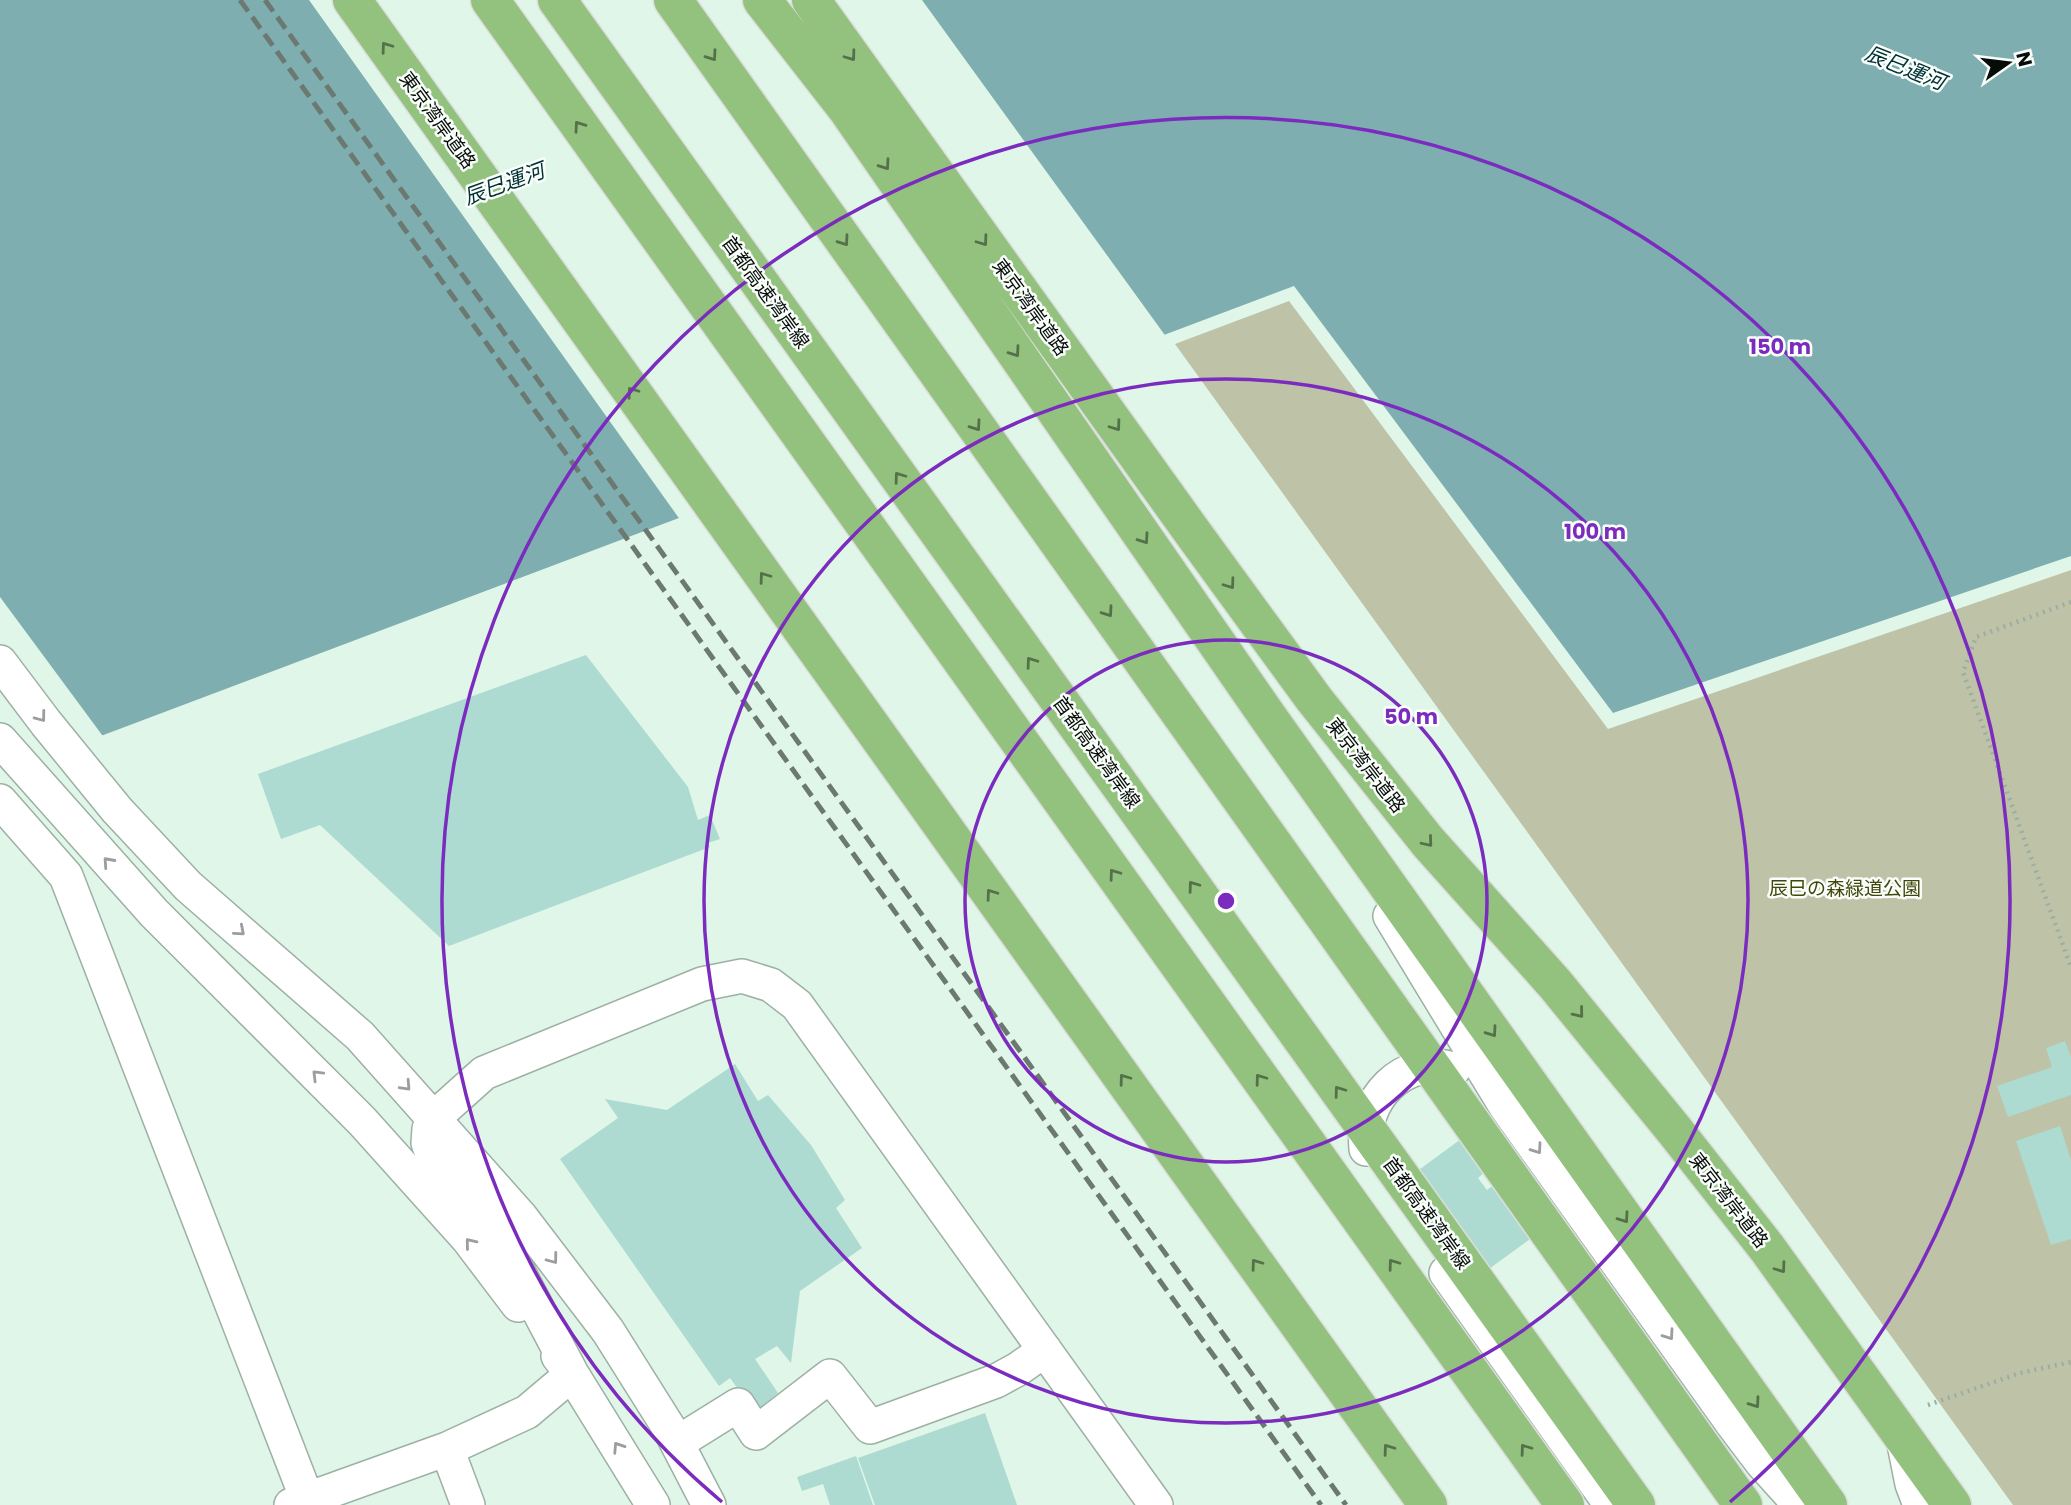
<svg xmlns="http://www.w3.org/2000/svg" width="2071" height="1505" viewBox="0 0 2071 1505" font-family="Poppins,'Noto Sans JP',sans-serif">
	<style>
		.green { fill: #bec2a7 }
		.water { fill: #7faeb1 }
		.pier { fill: #e0f6e8 }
		.building { fill: #addbd2 }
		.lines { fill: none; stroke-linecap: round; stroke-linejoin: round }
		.minor-casing { stroke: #9cb0a3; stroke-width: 36 }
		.highway-casing { stroke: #dcdddd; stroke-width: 41 }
		.path { stroke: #9cada2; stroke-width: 4.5; stroke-dasharray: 2 5; stroke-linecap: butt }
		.minor { stroke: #fff; stroke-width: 33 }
		.highway { stroke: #93c27f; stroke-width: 38 }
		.rail { stroke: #6c7971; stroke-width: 5; stroke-dasharray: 14 7; stroke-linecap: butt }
		.oneway { stroke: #54714a }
		.oneway2 { stroke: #9b9e9d }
		.ring { fill: none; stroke: #7b2cbf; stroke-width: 3.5 }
		.labels { text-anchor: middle; stroke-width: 5; stroke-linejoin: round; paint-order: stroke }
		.street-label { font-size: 19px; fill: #060d09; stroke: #fafefb }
		.park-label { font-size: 19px; fill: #42480b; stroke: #fafefb }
		.water-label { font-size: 21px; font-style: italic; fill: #013034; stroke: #fafefb }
		.centre { fill: #7b2cbf; stroke: #fafefb; stroke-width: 3.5 }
		.ring-label { font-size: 21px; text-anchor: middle; font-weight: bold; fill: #7b2cbf; stroke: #fafefb; stroke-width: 5; stroke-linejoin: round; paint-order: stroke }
	</style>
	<rect width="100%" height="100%" fill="#e0f6e8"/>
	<path class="green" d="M 1289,301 L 1608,729 L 2071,570 L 2071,1505 L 2013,1505 L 1175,344 Z"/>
	<path class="water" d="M 0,0 L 2071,0 L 2071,556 L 1613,713 L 1294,286 L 0,774 Z"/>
	<path class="pier" d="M 309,0 L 922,0 L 1167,338 L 681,521 Z
		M 0,597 L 105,739 L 0,778 Z"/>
	<path class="building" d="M 586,655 L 688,787 L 698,820 L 710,815 L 720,839 L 708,843 L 710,847 L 449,946 L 320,825 L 281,839 L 258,774 Z
		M 2065,1041 L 2071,1057 L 2071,1095 L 2008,1117 L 1997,1086 L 2052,1067 L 2046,1048 Z
		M 735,1064 L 758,1101 L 768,1095 L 811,1145 L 845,1200 L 836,1208 L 862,1248 L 800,1291 L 791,1363 L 777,1346 L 755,1359 L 778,1393 L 755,1412 L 730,1378 L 719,1386 L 560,1159 L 618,1118 L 605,1099 L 667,1110 Z
		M 2060,1126 L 2071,1160 L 2071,1239 L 2051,1245 L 2016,1141 Z
		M 1461,1139 L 1485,1172 L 1478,1178 L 1487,1190 L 1495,1184 L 1533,1237 L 1478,1277 L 1416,1172 Z
		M 985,1413 L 1017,1505 L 875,1505 L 858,1458 Z
		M 856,1456 L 873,1505 L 830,1505 L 823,1484 L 802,1491 L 797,1477 Z"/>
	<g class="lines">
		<defs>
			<path id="minor" d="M 0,662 L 46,723 L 117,810 L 188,886 L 360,1036 L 521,1217 L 608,1331 L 669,1428 L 709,1505
				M 0,740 L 154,913 L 362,1121 L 468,1239 L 518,1305
				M 0,801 L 66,876 L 307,1499
				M 1390,916 L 1506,1107 L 1731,1422 L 1762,1463 L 1800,1505
				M 1366,1149 C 1361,1100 1403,1054 1454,1069
				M 1446,1273 L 1611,1505
				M 558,1356 L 572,1374 L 653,1505
				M 1903,1439 L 1912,1484 L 1920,1505
				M 677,1443 L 738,1405 L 756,1433 L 830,1376 L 870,1427 L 996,1381 L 1018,1369 L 1045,1350
				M 447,1449 L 468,1505
				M 291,1505 L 447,1449 L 527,1412 L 572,1374 L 504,1245 L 435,1161 L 428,1143 L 429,1129 L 435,1117 L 484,1073 L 702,984 L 742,976 L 771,985 L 797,1005 L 1156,1505"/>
			<path id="highway" d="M 352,0 L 1428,1505
				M 490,0 L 1565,1505
				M 557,0 L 1636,1505
				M 673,0 L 1743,1505
				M 762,0 L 847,109 L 1268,717 L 1828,1505
				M 811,0 L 1190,529 L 1314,699 L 1428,842 L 1555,984 L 1675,1131 L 1767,1248 L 1952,1505"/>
		</defs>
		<use href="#minor" class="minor-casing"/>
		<use href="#highway" class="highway-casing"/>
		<path class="path" d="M 2071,602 L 1976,637 L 1963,672 L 2071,967
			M 1928,1405 L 2020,1373 L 2071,1362"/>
		<use href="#minor" class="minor"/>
		<use href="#highway" class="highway"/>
		<path class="rail" d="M 240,0 L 1321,1505
			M 265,0 L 1346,1505"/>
	</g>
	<defs><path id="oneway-chevron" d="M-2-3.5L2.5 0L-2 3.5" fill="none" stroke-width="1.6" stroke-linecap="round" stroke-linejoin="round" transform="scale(1.75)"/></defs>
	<g class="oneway">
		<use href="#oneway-chevron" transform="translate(386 47) rotate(-126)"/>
		<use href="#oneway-chevron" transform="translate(712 56) rotate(55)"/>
		<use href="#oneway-chevron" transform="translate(851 56) rotate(54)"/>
		<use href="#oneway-chevron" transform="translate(579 126) rotate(-125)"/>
		<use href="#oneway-chevron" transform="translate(885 165) rotate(55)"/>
		<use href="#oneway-chevron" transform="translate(844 241) rotate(55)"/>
		<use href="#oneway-chevron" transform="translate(983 241) rotate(54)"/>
		<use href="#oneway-chevron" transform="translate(1015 352) rotate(55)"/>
		<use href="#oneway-chevron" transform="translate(632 392) rotate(-126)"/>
		<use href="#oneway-chevron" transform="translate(976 426) rotate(55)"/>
		<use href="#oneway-chevron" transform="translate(1116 426) rotate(54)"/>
		<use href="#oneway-chevron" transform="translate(899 477) rotate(-126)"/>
		<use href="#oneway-chevron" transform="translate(1144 539) rotate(55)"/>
		<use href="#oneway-chevron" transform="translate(764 577) rotate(-126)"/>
		<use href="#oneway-chevron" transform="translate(1230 584) rotate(54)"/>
		<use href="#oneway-chevron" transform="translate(1108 612) rotate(55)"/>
		<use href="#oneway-chevron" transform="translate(1031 662) rotate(-126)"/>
		<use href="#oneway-chevron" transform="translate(1428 842) rotate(50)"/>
		<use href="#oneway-chevron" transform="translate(1114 874) rotate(-126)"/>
		<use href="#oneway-chevron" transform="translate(1193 886) rotate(-126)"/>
		<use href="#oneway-chevron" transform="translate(991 894) rotate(-126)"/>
		<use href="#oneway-chevron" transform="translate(1579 1013) rotate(51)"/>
		<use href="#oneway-chevron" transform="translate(1492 1032) rotate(55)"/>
		<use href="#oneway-chevron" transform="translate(1124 1079) rotate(-126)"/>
		<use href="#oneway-chevron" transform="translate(1260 1079) rotate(-126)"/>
		<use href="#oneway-chevron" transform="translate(1339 1091) rotate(-126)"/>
		<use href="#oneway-chevron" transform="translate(1624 1218) rotate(55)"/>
		<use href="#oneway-chevron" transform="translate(1256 1264) rotate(-126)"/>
		<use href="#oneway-chevron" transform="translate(1393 1264) rotate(-126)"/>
		<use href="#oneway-chevron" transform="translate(1781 1268) rotate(54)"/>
		<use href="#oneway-chevron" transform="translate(1755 1403) rotate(55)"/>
		<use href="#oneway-chevron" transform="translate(1388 1449) rotate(-126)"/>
		<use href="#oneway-chevron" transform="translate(1525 1449) rotate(-126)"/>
	</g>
	<g class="oneway2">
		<use href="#oneway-chevron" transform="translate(41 717) rotate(53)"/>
		<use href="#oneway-chevron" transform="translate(108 862) rotate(-132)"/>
		<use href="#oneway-chevron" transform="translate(240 931) rotate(41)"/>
		<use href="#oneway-chevron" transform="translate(317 1075) rotate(-135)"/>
		<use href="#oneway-chevron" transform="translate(406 1086) rotate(47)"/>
		<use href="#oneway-chevron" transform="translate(1537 1149) rotate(55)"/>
		<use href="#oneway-chevron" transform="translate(470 1243) rotate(-129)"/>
		<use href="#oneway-chevron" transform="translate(553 1259) rotate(53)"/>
		<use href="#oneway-chevron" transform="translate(1669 1335) rotate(55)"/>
		<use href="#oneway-chevron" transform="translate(618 1447) rotate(-123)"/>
	</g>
	<g class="ring">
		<circle cx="1226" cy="901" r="261"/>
		<circle cx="1226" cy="901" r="522"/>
		<path d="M722 1502A784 784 0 1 1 1730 1502"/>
	</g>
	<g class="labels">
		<g class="street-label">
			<text transform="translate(438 120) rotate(54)" y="7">東京湾岸道路</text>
			<text transform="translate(766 292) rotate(54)" y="7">首都高速湾岸線</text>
			<text transform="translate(1031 307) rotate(54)" y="7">東京湾岸道路</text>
			<text transform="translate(1097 752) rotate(54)" y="7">首都高速湾岸線</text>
			<text transform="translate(1366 765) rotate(52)" y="7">東京湾岸道路</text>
			<text transform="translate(1729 1200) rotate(52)" y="7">東京湾岸道路</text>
			<text transform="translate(1427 1213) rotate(54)" y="7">首都高速湾岸線</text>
		</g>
		<g class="park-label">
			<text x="1845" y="895">辰巳の森緑道公園</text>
		</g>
		<g class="water-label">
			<text transform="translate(1905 68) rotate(22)" y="7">辰巳運河</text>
			<text transform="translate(504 184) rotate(-20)" y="7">辰巳運河</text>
		</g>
	</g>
	<circle cx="1226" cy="901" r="10" class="centre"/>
	<g class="ring-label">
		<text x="1780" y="354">150 m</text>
		<text x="1595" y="539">100 m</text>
		<text x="1411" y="724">50 m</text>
	</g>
	<g transform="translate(2008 63) rotate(76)" stroke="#fafefb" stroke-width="5" paint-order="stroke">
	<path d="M0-5L12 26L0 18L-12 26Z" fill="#060d09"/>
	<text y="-10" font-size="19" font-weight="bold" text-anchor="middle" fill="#060d09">N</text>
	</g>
</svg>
